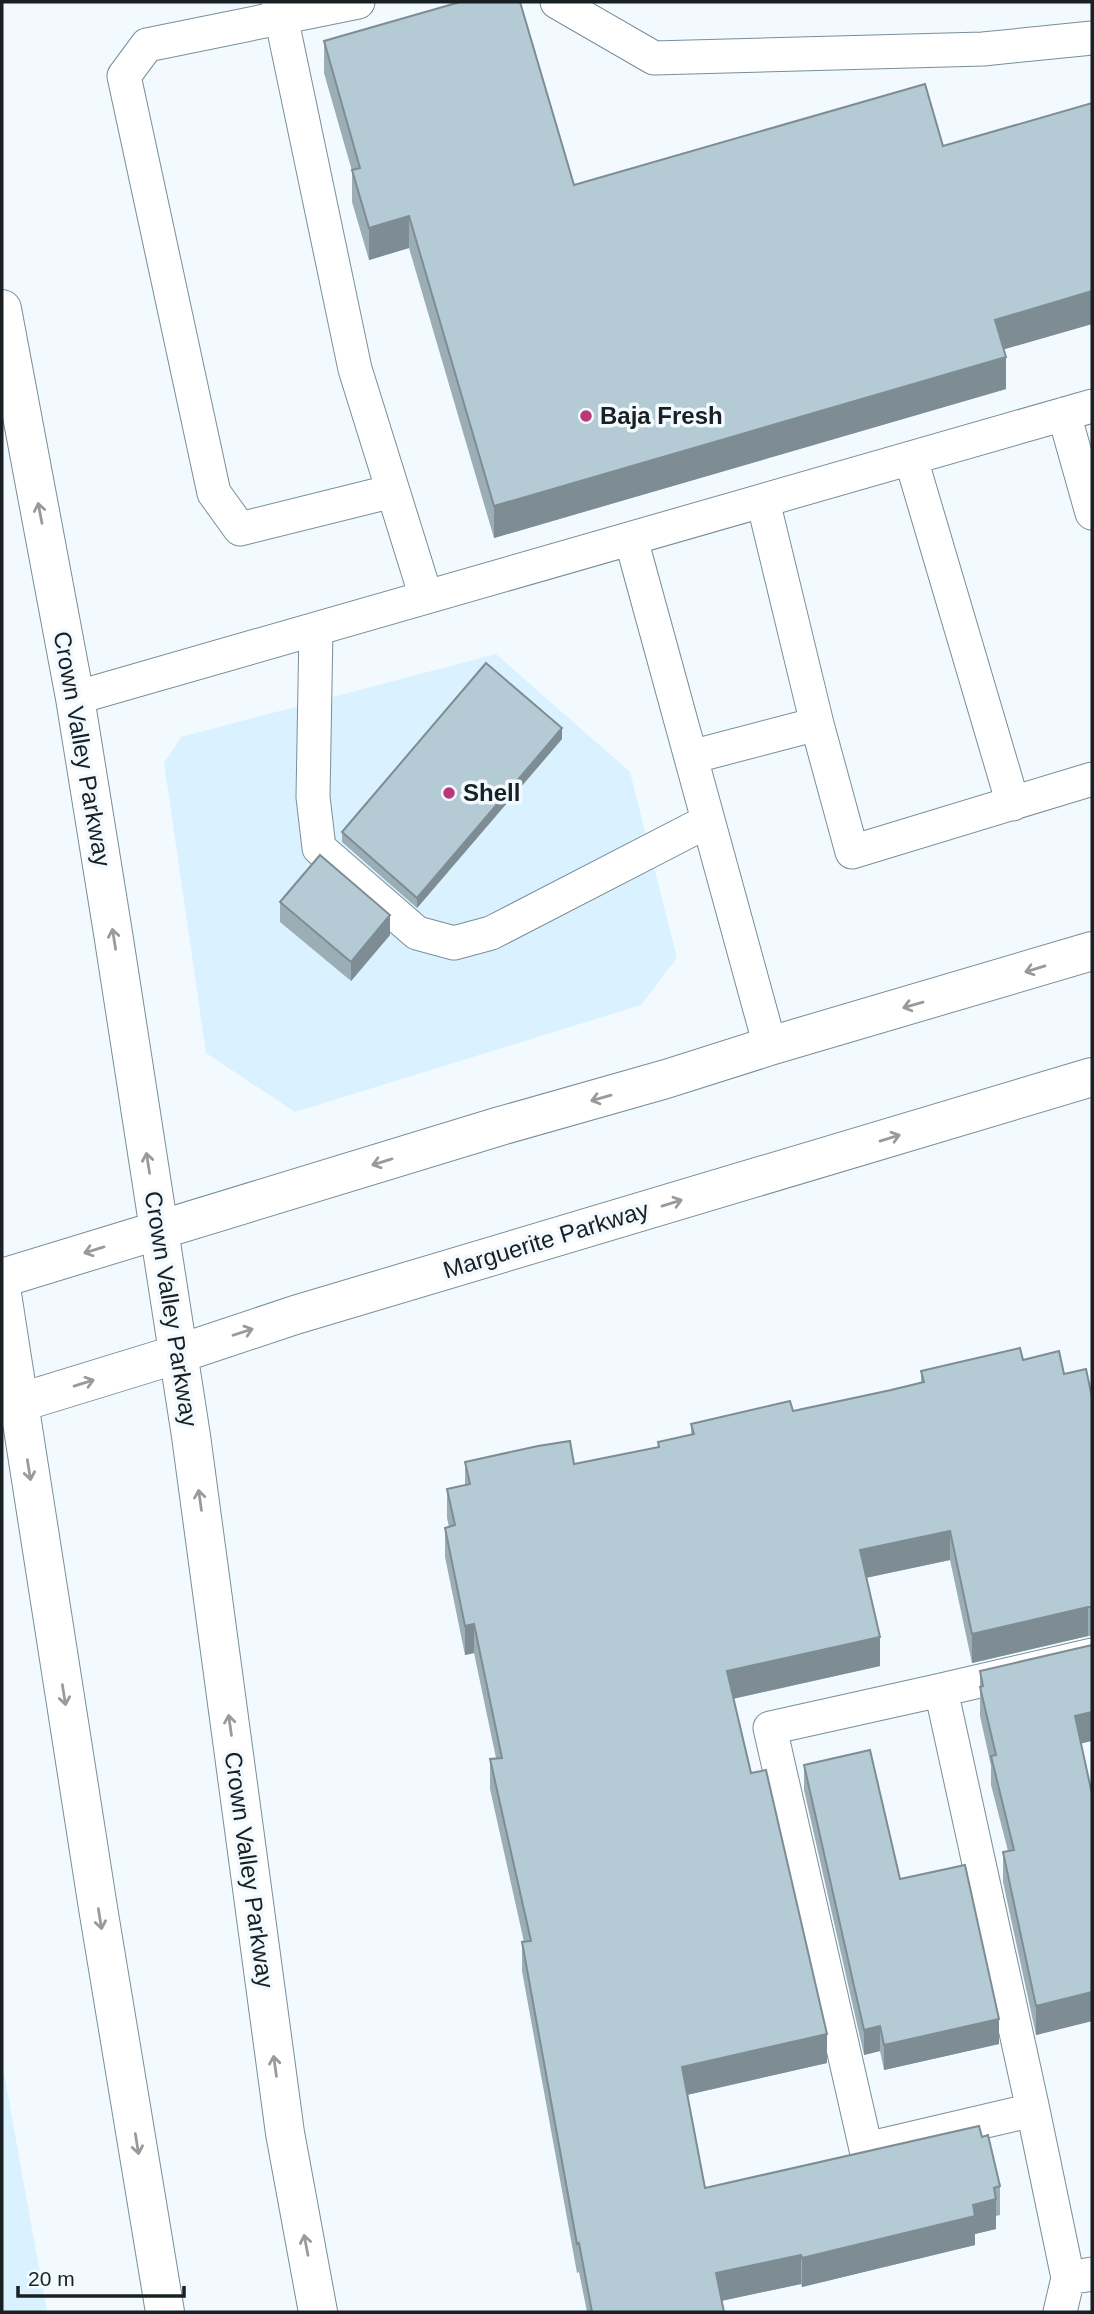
<svg xmlns="http://www.w3.org/2000/svg" width="1094" height="2314" viewBox="0 0 1094 2314" font-family="Arial,sans-serif">
	<style>
		.built { fill: #daf2ff }
		.lines { fill: none; stroke-linecap: round; stroke-linejoin: round }
		.lane-casing { stroke: #798e98; stroke-width: 35 }
		.primary-casing { stroke: #798e98; stroke-width: 40 }
		.lane { stroke: #fff; stroke-width: 33 }
		.primary { stroke: #fff; stroke-width: 38 }
		.wall { fill: #9baeb6 }
		.shaded-wall { fill: #7e8d94 }
		.building { fill: #b4cad4; stroke: #7e8d94; stroke-width: 2 }
		.oneway { stroke: #979b9c }
		.poi-dot { fill: #bb367a; stroke: #f2faff; stroke-width: 2.5 }
		.labels { text-anchor: middle; stroke-width: 7; stroke-linejoin: round; paint-order: stroke }
		.poi-label { font-size: 24px; font-weight: bold; fill: #182024; stroke: #f2faff; text-anchor: start }
		.street-label { font-size: 24px; fill: #182024; stroke: #f2faff }
	</style>
	<rect width="100%" height="100%" fill="#f2faff"/>
	<path class="built" d="M 496,654 L 630,772 L 677,958 L 641,1005 L 295,1112 L 206,1053 L 164,763 L 181,737 Z
		M 2,2062 L 47,2312 L 2,2312 Z"/>
	<g class="lines">
		<defs>
			<path id="lane" d="M 278,2 L 355,369 L 426,597
				M 358,2 L 147,45 L 124,76 L 214,493 L 240,529 L 393,491
				M 557,2 L 654,58 L 983,49 L 1092,38
				M 1064,414 L 1092,513
				M 911,459 L 1013,804
				M 631,539 L 770,1046
				M 316,629 L 313,797 L 319,848 L 417,933 L 454,943 L 491,933 L 708,821
				M 75,698 L 1092,406
				M 817,724 L 852,852 L 1092,779
				M 691,757 L 817,724 L 763,501
				M 941,1690 L 1092,1655
				M 1033,2110 L 941,1690 L 770,1728 L 866,2149 L 1033,2110 L 1068,2278
				M 1060,2312 L 1068,2278 L 1092,2274"/>
			<path id="primary" d="M 2,309 L 75,698 L 113,933 L 191,1436 L 285,2133 L 318,2312
				M 2,1278 L 497,1127 L 666,1079 L 770,1046 L 1092,951
				M 2,1294 L 98,1908 L 165,2312
				M 2,1408 L 178,1354 L 295,1315 L 1092,1077"/>
		</defs>
		<use href="#lane" class="lane-casing"/>
		<use href="#primary" class="primary-casing"/>
		<use href="#lane" class="lane"/>
		<use href="#primary" class="primary"/>
	</g>
	<path class="wall" d="M 324,41 L 574,185 L 943,146 L 1092,103 L 1092,324 L 1004,349 L 1006,389 L 494,538 L 409,248 L 369,260 L 352,202 L 352,171 L 324,73 Z
		M 562,739 L 417,908 L 342,842 L 342,832 Z
		M 280,902 L 390,935 L 351,981 L 280,922 Z
		M 1023,1360 L 1064,1374 L 1092,1397 L 1092,1636 L 1088,1636 L 972,1663 L 950,1560 L 866,1578 L 880,1666 L 733,1699 L 751,1773 L 827,2063 L 687,2095 L 705,2188 L 982,2137 L 1000,2186 L 1000,2215 L 996,2216 L 996,2229 L 975,2234 L 975,2245 L 802,2287 L 801,2284 L 721,2301 L 724,2312 L 587,2312 L 579,2272 L 577,2273 L 522,1971 L 522,1942 L 524,1942 L 490,1789 L 490,1759 L 496,1758 L 474,1653 L 465,1655 L 445,1557 L 445,1528 L 449,1527 L 447,1518 L 447,1489 L 465,1485 L 465,1462 L 574,1464 L 658,1447 L 658,1442 L 691,1434 L 691,1424 L 793,1411 L 891,1390 L 921,1383 L 921,1371 Z
		M 980,1671 L 1081,1743 L 1092,1794 L 1092,2021 L 1036,2035 L 1003,1882 L 1003,1852 L 1008,1851 L 991,1785 L 991,1766 L 980,1716 Z
		M 804,1765 L 900,1879 L 999,2044 L 884,2070 L 880,2051 L 864,2055 L 804,1790 Z"/>
	<path class="shaded-wall" d="M 409,216 L 409,248 L 369,260 L 369,228 Z
		M 1092,291 L 1092,324 L 995,352 L 995,320 Z
		M 1006,357 L 1006,389 L 494,538 L 494,506 Z
		M 562,728 L 562,739 L 417,908 L 417,898 Z
		M 390,915 L 390,935 L 351,981 L 351,962 Z
		M 950,1531 L 950,1560 L 860,1579 L 860,1550 Z
		M 1088,1607 L 1088,1636 L 972,1663 L 972,1634 Z
		M 474,1624 L 474,1653 L 465,1655 L 465,1626 Z
		M 880,1637 L 880,1666 L 727,1700 L 727,1671 Z
		M 1092,1712 L 1092,1741 L 1075,1745 L 1075,1716 Z
		M 1092,1992 L 1092,2021 L 1036,2035 L 1036,2006 Z
		M 999,2019 L 999,2044 L 884,2070 L 884,2045 Z
		M 880,2026 L 880,2051 L 864,2055 L 864,2030 Z
		M 827,2034 L 827,2063 L 682,2096 L 682,2067 Z
		M 996,2199 L 996,2229 L 975,2234 L 975,2245 L 802,2287 L 802,2258 L 973,2205 Z
		M 801,2255 L 801,2284 L 716,2302 L 716,2273 Z"/>
	<path class="building" d="M 460,2 L 520,2 L 574,185 L 925,84 L 943,146 L 1092,103 L 1092,291 L 995,320 L 1006,357 L 494,506 L 409,216 L 369,228 L 352,170 L 360,168 L 324,41 Z
		M 486,663 L 562,728 L 417,898 L 342,832 Z
		M 320,855 L 390,915 L 351,962 L 280,902 Z
		M 1020,1348 L 1023,1360 L 1059,1351 L 1064,1374 L 1086,1369 L 1092,1397 L 1092,1607 L 1088,1607 L 972,1634 L 950,1531 L 860,1550 L 880,1637 L 727,1671 L 751,1773 L 766,1770 L 827,2034 L 682,2067 L 705,2188 L 979,2126 L 982,2137 L 988,2135 L 1000,2186 L 994,2188 L 996,2199 L 973,2205 L 975,2216 L 802,2258 L 801,2255 L 716,2273 L 724,2312 L 592,2312 L 579,2243 L 577,2244 L 522,1942 L 531,1941 L 490,1759 L 502,1758 L 474,1624 L 465,1626 L 445,1528 L 455,1525 L 447,1489 L 470,1484 L 465,1462 L 538,1446 L 570,1441 L 574,1464 L 659,1447 L 658,1442 L 694,1434 L 691,1424 L 790,1401 L 793,1411 L 891,1390 L 924,1382 L 921,1371 Z
		M 1092,1645 L 1092,1712 L 1075,1716 L 1092,1794 L 1092,1992 L 1036,2006 L 1003,1852 L 1014,1850 L 991,1756 L 996,1755 L 980,1687 L 983,1686 L 980,1671 Z
		M 870,1750 L 900,1879 L 965,1865 L 999,2019 L 884,2045 L 880,2026 L 864,2030 L 804,1765 Z"/>
	<defs><path id="oneway-shaft" d="M-6 0H5M1.5-3L5.5 0L1.5 3" fill="none" stroke-width="1.6" stroke-linecap="round" stroke-linejoin="round" transform="scale(1.75)"/></defs>
	<g class="oneway">
		<use href="#oneway-shaft" transform="translate(40 513) rotate(-101)"/>
		<use href="#oneway-shaft" transform="translate(114 939) rotate(-99)"/>
		<use href="#oneway-shaft" transform="translate(1035 969) rotate(163)"/>
		<use href="#oneway-shaft" transform="translate(913 1005) rotate(164)"/>
		<use href="#oneway-shaft" transform="translate(601 1098) rotate(164)"/>
		<use href="#oneway-shaft" transform="translate(890 1138) rotate(-17)"/>
		<use href="#oneway-shaft" transform="translate(382 1162) rotate(163)"/>
		<use href="#oneway-shaft" transform="translate(148 1163) rotate(-99)"/>
		<use href="#oneway-shaft" transform="translate(672 1203) rotate(-17)"/>
		<use href="#oneway-shaft" transform="translate(94 1250) rotate(163)"/>
		<use href="#oneway-shaft" transform="translate(243 1332) rotate(-18)"/>
		<use href="#oneway-shaft" transform="translate(84 1383) rotate(-17)"/>
		<use href="#oneway-shaft" transform="translate(29 1470) rotate(81)"/>
		<use href="#oneway-shaft" transform="translate(200 1500) rotate(-98)"/>
		<use href="#oneway-shaft" transform="translate(64 1695) rotate(81)"/>
		<use href="#oneway-shaft" transform="translate(230 1725) rotate(-98)"/>
		<use href="#oneway-shaft" transform="translate(100 1919) rotate(81)"/>
		<use href="#oneway-shaft" transform="translate(275 2066) rotate(-98)"/>
		<use href="#oneway-shaft" transform="translate(137 2144) rotate(81)"/>
		<use href="#oneway-shaft" transform="translate(306 2245) rotate(-101)"/>
	</g>
	<g class="poi-dot">
		<circle cx="586" cy="416" r="7"/>
		<circle cx="449" cy="793" r="7"/>
	</g>
	<g class="labels">
		<g class="poi-label">
			<text x="600" y="424">Baja Fresh</text>
			<text x="463" y="801">Shell</text>
		</g>
		<g class="street-label">
			<text transform="translate(82 749) rotate(80)" y="8">Crown Valley Parkway</text>
			<text transform="translate(546 1240) rotate(-17)" y="8">Marguerite Parkway</text>
			<text transform="translate(171 1309) rotate(81)" y="8">Crown Valley Parkway</text>
			<text transform="translate(249 1870) rotate(82)" y="8">Crown Valley Parkway</text>
		</g>
	</g>
	<rect width="1094" height="2314" fill="none" stroke="#182024" stroke-width="7"/>
	<path d="M18 2286v10h166v-10" fill="none" stroke="#182024" stroke-width="3.5"/>
	<text x="28" y="2286" font-size="21" fill="#182024" stroke="#f2faff" stroke-width="5" paint-order="stroke">20 m</text>
</svg>
